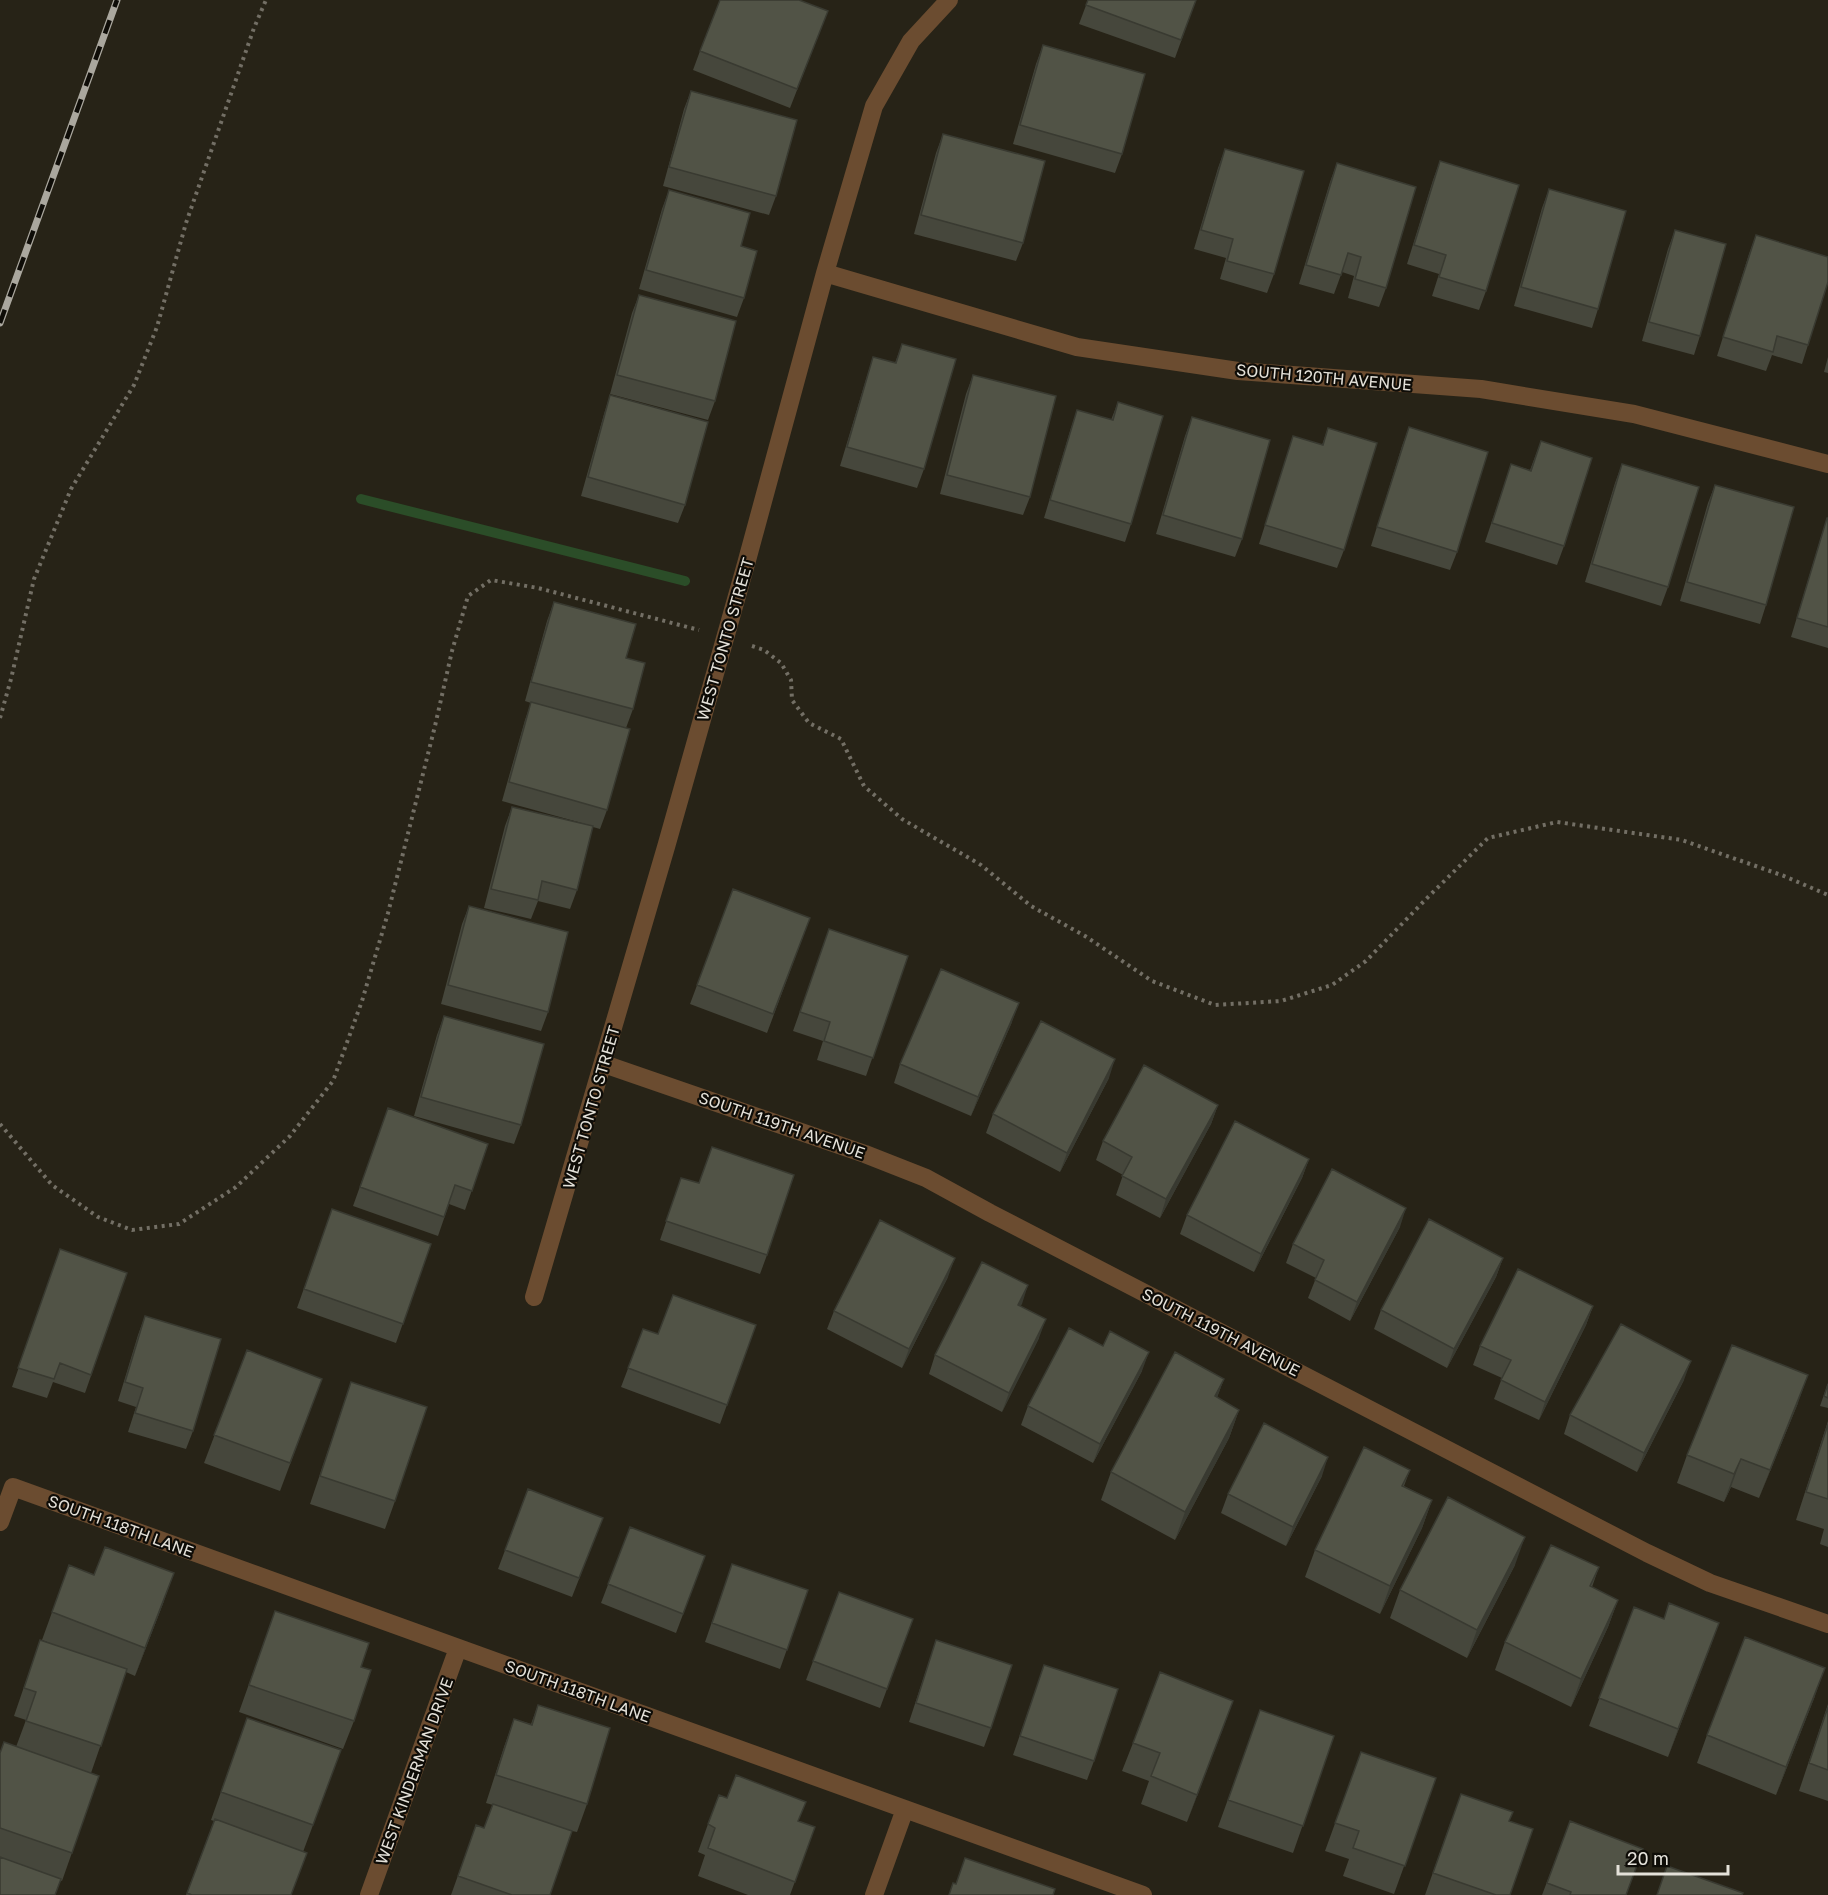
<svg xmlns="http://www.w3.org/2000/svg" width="1828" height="1895" viewBox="0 0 1828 1895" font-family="'Golos Text',sans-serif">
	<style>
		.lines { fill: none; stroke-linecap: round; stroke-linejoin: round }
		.stream { stroke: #2b4d28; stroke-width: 10 }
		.path { stroke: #736f65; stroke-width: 4; stroke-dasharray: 3 4.5; stroke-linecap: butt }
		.minor { stroke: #6b4c30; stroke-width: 18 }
		.rail-casing { stroke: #aaa79e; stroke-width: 7 }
		.rail { stroke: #0e0c07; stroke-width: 4.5; stroke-dasharray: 14; stroke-linecap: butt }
		.wall { fill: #46473c }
		.shaded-wall { fill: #393a31 }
		.building { fill: #515346; stroke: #393a31; stroke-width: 1.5 }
		.labels { text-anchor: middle; stroke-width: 4.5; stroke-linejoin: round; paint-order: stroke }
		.street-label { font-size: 16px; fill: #e4e1d9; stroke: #0e0c07 }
	</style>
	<rect width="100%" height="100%" fill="#272317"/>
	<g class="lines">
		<path class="stream" d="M 361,499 L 685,581"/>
		<path class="path" d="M 752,646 L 764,650 L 781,663 L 791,680 L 792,700 L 809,723 L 841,739 L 864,786 L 902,819 L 981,865 L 1031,906 L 1085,936 L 1152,981 L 1215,1005 L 1281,1001 L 1332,985 L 1366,961 L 1429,896 L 1488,838 L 1557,822 L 1682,840 L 1784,876 L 1828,895
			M 0,718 L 11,679 L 34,579 L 71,489 L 134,385 L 157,327 L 186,223 L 254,28 L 266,0
			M 0,1124 L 52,1185 L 98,1217 L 132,1230 L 179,1224 L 236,1187 L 290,1136 L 333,1081 L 362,1001 L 388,913 L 435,726 L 452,651 L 468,596 L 491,580 L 538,588 L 699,630"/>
		<path class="minor" d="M 825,273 L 1077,347 L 1238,371 L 1481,389 L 1634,414 L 1828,464
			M 604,1064 L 865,1154 L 926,1178 L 990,1213 L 1647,1553 L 1710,1583 L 1828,1624
			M 534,1297 L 666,847 L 746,564 L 825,273 L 874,106 L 911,41 L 949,0
			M 0,1522 L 13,1487 L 1143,1895
			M 369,1895 L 458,1648
			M 874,1895 L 905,1809"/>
		<defs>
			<path id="rail" d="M 0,323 L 117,0"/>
		</defs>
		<use href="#rail" class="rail-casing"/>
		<use href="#rail" class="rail"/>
	</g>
	<path class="wall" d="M 1088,0 L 1196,0 L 1175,58 L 1079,24 Z
		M 828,11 L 790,108 L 693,70 L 700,51 Z
		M 1043,45 L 1122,154 L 1115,173 L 1013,144 L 1036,64 Z
		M 691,91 L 776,196 L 769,215 L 663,186 L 684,109 Z
		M 943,134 L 1023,243 L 1016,261 L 914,234 L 936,153 Z
		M 1225,149 L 1274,274 L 1267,293 L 1220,279 L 1226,258 L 1194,249 L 1218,168 Z
		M 1440,161 L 1486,291 L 1479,310 L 1432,296 L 1439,274 L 1407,264 L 1433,180 Z
		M 1337,163 L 1386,288 L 1379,307 L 1348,298 L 1354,276 L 1342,272 L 1334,294 L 1299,284 L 1330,182 Z
		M 1549,189 L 1598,309 L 1592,328 L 1514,306 L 1542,208 Z
		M 669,190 L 741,246 L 744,298 L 737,317 L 639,289 L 662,209 Z
		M 1675,230 L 1700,336 L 1694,355 L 1642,341 L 1668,249 Z
		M 1756,235 L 1808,345 L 1802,364 L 1772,355 L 1766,371 L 1717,356 L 1749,254 Z
		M 639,295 L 715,401 L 708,420 L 610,394 L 632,313 Z
		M 902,344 L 924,469 L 917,488 L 840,466 L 867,376 L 873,357 L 895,363 Z
		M 1828,357 L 1828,373 L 1824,372 Z
		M 973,375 L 1030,497 L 1023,515 L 940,494 L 966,394 Z
		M 610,395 L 685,505 L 678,523 L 581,496 L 604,414 Z
		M 1118,402 L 1131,524 L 1125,542 L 1044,518 L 1071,428 L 1077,410 L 1111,420 Z
		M 1192,417 L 1242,539 L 1235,557 L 1156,534 L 1185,436 Z
		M 1409,427 L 1457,552 L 1450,570 L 1371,546 L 1402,446 Z
		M 1328,428 L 1344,550 L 1337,568 L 1259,544 L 1287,455 L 1293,436 L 1322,445 Z
		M 1541,441 L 1564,546 L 1557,565 L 1485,542 L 1511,464 L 1530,470 Z
		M 1622,464 L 1668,587 L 1661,606 L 1585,582 L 1615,483 Z
		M 1715,485 L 1766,605 L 1760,624 L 1680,601 L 1708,503 Z
		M 1827,518 L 1828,518 L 1828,648 L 1791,637 L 1821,537 Z
		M 554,602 L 626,658 L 633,709 L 626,728 L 607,810 L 600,829 L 593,827 L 577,890 L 570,909 L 538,901 L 531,919 L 484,908 L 505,826 L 512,807 L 589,825 L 502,801 L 525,720 L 531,703 L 525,701 L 547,621 Z
		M 733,889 L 810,918 L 767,1033 L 690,1004 Z
		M 469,906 L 548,1012 L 541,1031 L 441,1004 L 462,924 Z
		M 829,929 L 908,956 L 866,1076 L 817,1060 L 823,1041 L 793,1031 Z
		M 444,1016 L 521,1125 L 514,1144 L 414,1116 L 437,1035 Z
		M 1012,1022 L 971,1116 L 894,1083 L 900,1064 Z
		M 1109,1078 L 1060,1172 L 986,1133 L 993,1114 Z
		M 1218,1105 L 1211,1124 L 1160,1218 L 1116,1195 L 1123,1175 L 1096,1160 L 1103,1141 Z
		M 388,1108 L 488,1144 L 465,1210 L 449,1204 L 438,1236 L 353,1206 Z
		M 1309,1159 L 1302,1178 L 1254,1272 L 1180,1234 L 1187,1215 Z
		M 681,1178 L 767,1255 L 760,1274 L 660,1240 Z
		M 332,1209 L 431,1244 L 396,1343 L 297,1308 Z
		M 1400,1227 L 1350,1321 L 1308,1298 L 1316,1278 L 1286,1263 L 1293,1244 Z
		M 60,1249 L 127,1273 L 85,1393 L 53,1382 L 47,1398 L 12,1387 Z
		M 1503,1258 L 1496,1277 L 1447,1368 L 1374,1329 L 1381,1310 Z
		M 948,1277 L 902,1368 L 827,1329 L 834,1311 Z
		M 1021,1306 L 1039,1338 L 1002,1412 L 929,1374 L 935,1355 Z
		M 1593,1306 L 1586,1325 L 1539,1420 L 1494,1399 L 1502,1378 L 1473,1365 L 1480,1346 Z
		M 145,1316 L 193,1431 L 186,1449 L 128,1432 L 136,1407 L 118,1401 L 138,1335 Z
		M 756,1325 L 720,1424 L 621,1387 L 643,1329 L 658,1334 Z
		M 1103,1346 L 1142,1371 L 1093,1463 L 1021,1425 L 1028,1406 Z
		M 247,1350 L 322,1379 L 280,1491 L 204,1463 Z
		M 1224,1379 L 1217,1397 L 1239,1410 L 1229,1438 L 1175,1540 L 1101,1500 L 1111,1472 Z
		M 1684,1380 L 1637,1472 L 1564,1434 L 1570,1415 Z
		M 351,1382 L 395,1501 L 385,1529 L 310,1504 Z
		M 1828,1383 L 1828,1408 L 1820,1406 Z
		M 1798,1403 L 1759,1498 L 1731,1487 L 1724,1502 L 1677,1483 L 1687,1455 Z
		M 1828,1421 L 1828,1547 L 1820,1544 L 1824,1529 L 1796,1520 Z
		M 1410,1470 L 1404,1486 L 1432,1500 L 1422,1528 L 1380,1614 L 1305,1577 L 1315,1550 Z
		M 1322,1476 L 1286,1546 L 1221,1513 L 1228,1494 Z
		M 528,1489 L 603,1518 L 572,1597 L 498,1569 Z
		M 630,1527 L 705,1556 L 676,1633 L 601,1603 Z
		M 732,1564 L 808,1590 L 780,1669 L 705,1642 Z
		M 69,1565 L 164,1601 L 135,1676 L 126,1672 L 91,1773 L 99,1776 L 62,1881 L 60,1880 L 0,1895 L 0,1753 L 16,1747 L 26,1720 L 14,1716 L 40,1640 L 55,1645 L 42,1640 Z
		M 1515,1565 L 1467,1658 L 1390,1618 L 1400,1590 Z
		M 1599,1567 L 1592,1587 L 1618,1600 L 1608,1627 L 1571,1707 L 1495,1670 L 1505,1642 Z
		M 839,1592 L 913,1619 L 880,1708 L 806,1680 Z
		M 1634,1607 L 1664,1619 L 1719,1623 L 1668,1757 L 1589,1726 Z
		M 275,1611 L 361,1667 L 354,1721 L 343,1749 L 239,1712 Z
		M 936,1640 L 991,1728 L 984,1747 L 909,1722 Z
		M 1044,1665 L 1094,1761 L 1087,1780 L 1013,1755 Z
		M 1815,1696 L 1776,1795 L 1697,1763 L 1707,1735 Z
		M 1233,1701 L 1187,1822 L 1141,1804 L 1149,1781 L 1122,1771 L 1133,1743 Z
		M 1828,1704 L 1828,1801 L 1799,1791 Z
		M 538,1705 L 587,1804 L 577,1832 L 572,1831 L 550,1895 L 451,1895 L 476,1825 L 484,1828 L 493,1805 L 486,1803 L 504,1747 L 514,1719 L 531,1724 Z
		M 1260,1710 L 1334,1736 L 1293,1853 L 1218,1827 Z
		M 247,1718 L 341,1750 L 303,1852 L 291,1895 L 186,1895 L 214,1821 L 211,1820 Z
		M 1361,1752 L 1436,1778 L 1394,1894 L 1343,1876 L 1349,1859 L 1325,1851 Z
		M 799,1821 L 815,1827 L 790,1895 L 748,1895 L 698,1876 L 705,1855 L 698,1852 L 708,1824 Z
		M 1451,1821 L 1509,1821 L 1510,1895 L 1425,1895 Z
		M 1570,1821 L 1626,1895 L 1542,1895 Z"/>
	<path class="shaded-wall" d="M 1019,1003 L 1012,1022 L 971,1116 L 978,1097 Z
		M 1115,1059 L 1109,1078 L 1060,1172 L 1067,1153 Z
		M 1218,1105 L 1211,1124 L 1160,1218 L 1166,1199 Z
		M 1309,1159 L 1302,1178 L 1254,1272 L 1261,1254 Z
		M 1406,1208 L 1400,1227 L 1350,1321 L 1357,1302 Z
		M 955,1258 L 948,1277 L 902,1368 L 909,1349 Z
		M 1503,1258 L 1496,1277 L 1447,1368 L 1454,1349 Z
		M 1028,1285 L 1022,1304 L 1011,1323 L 1018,1305 Z
		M 1593,1306 L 1586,1325 L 1539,1420 L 1545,1402 Z
		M 1046,1319 L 1039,1338 L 1002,1412 L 1009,1393 Z
		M 1149,1352 L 1142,1371 L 1093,1463 L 1100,1444 Z
		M 1691,1361 L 1684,1380 L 1637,1472 L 1644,1453 Z
		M 1808,1375 L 1798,1403 L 1759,1498 L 1770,1470 Z
		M 1224,1379 L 1214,1406 L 1215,1396 Z
		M 1239,1410 L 1229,1438 L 1175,1540 L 1185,1512 Z
		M 1328,1457 L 1322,1476 L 1286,1546 L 1293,1527 Z
		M 1741,1459 L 1731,1487 L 1724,1502 L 1734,1474 Z
		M 1432,1500 L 1422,1528 L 1380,1614 L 1390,1586 Z
		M 1525,1537 L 1515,1565 L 1467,1658 L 1477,1630 Z
		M 174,1573 L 164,1601 L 135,1676 L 145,1648 Z
		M 1618,1600 L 1608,1627 L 1571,1707 L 1581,1679 Z
		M 1719,1623 L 1709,1651 L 1668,1757 L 1678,1729 Z
		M 1825,1668 L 1815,1696 L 1776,1795 L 1786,1767 Z
		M 1233,1701 L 1223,1729 L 1187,1822 L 1197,1795 Z"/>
	<path class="building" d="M 720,0 L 799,0 L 828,11 L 797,89 L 700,51 Z
		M 1088,0 L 1196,0 L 1181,40 L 1086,5 Z
		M 1043,45 L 1145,74 L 1122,154 L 1020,125 Z
		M 691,91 L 797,120 L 776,196 L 669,167 Z
		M 943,134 L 1045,161 L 1023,243 L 921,215 Z
		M 1225,149 L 1304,171 L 1274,274 L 1227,261 L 1233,239 L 1201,230 Z
		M 1440,161 L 1519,185 L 1486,291 L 1439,277 L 1446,255 L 1414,245 Z
		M 1337,163 L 1416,187 L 1386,288 L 1355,279 L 1361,257 L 1348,253 L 1341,275 L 1306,265 Z
		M 1549,189 L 1626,211 L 1598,309 L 1521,287 Z
		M 669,190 L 750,213 L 741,246 L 757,251 L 744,298 L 646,270 Z
		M 1675,230 L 1726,244 L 1700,336 L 1649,322 Z
		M 1756,235 L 1828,257 L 1828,282 L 1808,345 L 1777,336 L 1773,352 L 1723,337 Z
		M 639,295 L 736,321 L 715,401 L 617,375 Z
		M 902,344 L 956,359 L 924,469 L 847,447 L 873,357 L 896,363 Z
		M 973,375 L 1056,396 L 1030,497 L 947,475 Z
		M 610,395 L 708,422 L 685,505 L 588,477 Z
		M 1118,402 L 1163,416 L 1131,524 L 1050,500 L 1077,410 L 1113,420 Z
		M 1192,417 L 1270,440 L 1242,539 L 1163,515 Z
		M 1409,427 L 1488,452 L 1457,552 L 1377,527 Z
		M 1328,428 L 1377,443 L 1344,550 L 1265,525 L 1293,436 L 1323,445 Z
		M 1541,441 L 1592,458 L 1564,546 L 1492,523 L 1511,464 L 1531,471 Z
		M 1622,464 L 1699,487 L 1668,587 L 1592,564 Z
		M 1715,485 L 1794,507 L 1766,605 L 1687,582 Z
		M 1827,518 L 1828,518 L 1828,627 L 1797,618 Z
		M 554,602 L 636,624 L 626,658 L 645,663 L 633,709 L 531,682 Z
		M 531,702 L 630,729 L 607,810 L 509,782 Z
		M 512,807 L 593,826 L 577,890 L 542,881 L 538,900 L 491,889 Z
		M 733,889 L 810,918 L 773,1014 L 697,985 Z
		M 469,906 L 568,932 L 548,1012 L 448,985 Z
		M 829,929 L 908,956 L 873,1058 L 824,1041 L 830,1022 L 800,1012 Z
		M 941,969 L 1019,1003 L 978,1097 L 900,1064 Z
		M 444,1016 L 544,1044 L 521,1125 L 421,1097 Z
		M 1041,1021 L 1115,1059 L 1067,1153 L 993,1114 Z
		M 1144,1065 L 1218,1105 L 1166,1199 L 1122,1176 L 1132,1157 L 1103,1141 Z
		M 388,1108 L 488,1144 L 472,1191 L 455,1185 L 444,1217 L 360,1187 Z
		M 1235,1121 L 1309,1159 L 1261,1254 L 1187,1215 Z
		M 712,1147 L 794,1175 L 767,1255 L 666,1221 L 681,1178 L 699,1183 Z
		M 1332,1169 L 1406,1208 L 1357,1302 L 1315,1280 L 1324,1260 L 1293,1244 Z
		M 332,1209 L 431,1244 L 403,1324 L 304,1289 Z
		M 1429,1219 L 1503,1258 L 1454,1349 L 1381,1310 Z
		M 880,1220 L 955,1258 L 909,1349 L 834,1311 Z
		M 60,1249 L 127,1273 L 91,1375 L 60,1363 L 54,1379 L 18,1368 Z
		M 982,1262 L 1028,1285 L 1018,1305 L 1046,1319 L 1009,1393 L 935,1355 Z
		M 1518,1269 L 1593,1306 L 1545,1402 L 1501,1380 L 1511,1360 L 1480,1346 Z
		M 673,1295 L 756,1325 L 727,1405 L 628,1368 L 643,1329 L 658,1334 Z
		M 145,1316 L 221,1339 L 193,1431 L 135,1413 L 143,1388 L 125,1382 Z
		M 1621,1324 L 1691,1361 L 1644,1453 L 1570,1415 Z
		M 1069,1328 L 1103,1346 L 1110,1331 L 1149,1352 L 1100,1444 L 1028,1406 Z
		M 1732,1345 L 1808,1375 L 1770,1470 L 1741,1459 L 1734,1474 L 1687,1455 Z
		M 247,1350 L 322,1379 L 290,1463 L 214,1435 Z
		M 1175,1352 L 1224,1379 L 1215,1396 L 1239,1410 L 1185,1512 L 1111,1472 Z
		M 351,1382 L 427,1407 L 395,1501 L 320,1476 Z
		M 1828,1384 L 1828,1398 L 1824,1396 Z
		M 1264,1423 L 1328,1457 L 1293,1527 L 1228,1494 Z
		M 1828,1424 L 1828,1499 L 1806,1492 Z
		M 1364,1447 L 1410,1470 L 1402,1486 L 1432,1500 L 1390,1586 L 1315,1550 Z
		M 528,1489 L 603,1518 L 579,1578 L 505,1550 Z
		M 1448,1497 L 1525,1537 L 1477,1630 L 1400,1590 Z
		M 630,1527 L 705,1556 L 683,1614 L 608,1584 Z
		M 1551,1545 L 1599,1567 L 1590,1586 L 1618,1600 L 1581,1679 L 1505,1642 Z
		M 105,1547 L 174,1573 L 145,1648 L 52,1612 L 69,1565 L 94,1575 Z
		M 732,1564 L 808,1590 L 787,1650 L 712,1623 Z
		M 839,1592 L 913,1619 L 887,1689 L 813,1661 Z
		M 1669,1603 L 1719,1623 L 1678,1729 L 1599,1698 L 1634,1607 L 1664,1619 Z
		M 275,1611 L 369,1643 L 361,1667 L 371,1670 L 354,1721 L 249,1685 Z
		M 1745,1637 L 1825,1668 L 1786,1767 L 1707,1735 Z
		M 40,1640 L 127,1669 L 101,1746 L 26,1721 L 36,1692 L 24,1688 Z
		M 936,1640 L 1012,1665 L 991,1728 L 916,1703 Z
		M 1044,1665 L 1118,1689 L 1094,1761 L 1020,1736 Z
		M 1160,1672 L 1233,1701 L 1197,1795 L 1151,1776 L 1160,1753 L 1133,1743 Z
		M 538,1705 L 610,1728 L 587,1804 L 496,1775 L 514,1719 L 532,1725 Z
		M 1828,1707 L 1828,1770 L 1809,1763 Z
		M 1260,1710 L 1334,1736 L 1303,1826 L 1228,1800 Z
		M 247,1718 L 341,1750 L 313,1825 L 221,1792 Z
		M 4,1742 L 99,1776 L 72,1853 L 0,1828 L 0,1753 Z
		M 1361,1752 L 1436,1778 L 1405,1866 L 1353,1848 L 1359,1831 L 1335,1823 Z
		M 736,1775 L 806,1802 L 798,1821 L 815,1827 L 795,1882 L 708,1848 L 715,1828 L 708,1824 L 719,1795 L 727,1798 Z
		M 1461,1794 L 1513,1812 L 1509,1821 L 1533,1829 L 1510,1895 L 1496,1895 L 1433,1873 Z
		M 493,1804 L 572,1831 L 550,1895 L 512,1895 L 458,1876 L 476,1825 L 484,1828 Z
		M 215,1819 L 307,1853 L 291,1895 L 192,1895 L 187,1893 Z
		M 1570,1821 L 1643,1849 L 1626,1895 L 1570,1895 L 1571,1892 L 1547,1883 Z
		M 0,1857 L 61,1879 L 55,1895 L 0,1895 Z
		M 965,1858 L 1055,1889 L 1053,1895 L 949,1895 L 953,1883 L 956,1884 Z
		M 1667,1866 L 1743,1893 L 1742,1895 L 1657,1895 Z"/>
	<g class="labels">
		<g class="street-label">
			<text transform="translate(1324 377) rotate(5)" y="6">SOUTH 120TH AVENUE</text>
			<text transform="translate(725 639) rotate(-74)" y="6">WEST TONTO STREET</text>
			<text transform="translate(591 1107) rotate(-74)" y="6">WEST TONTO STREET</text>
			<text transform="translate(782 1125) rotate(19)" y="6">SOUTH 119TH AVENUE</text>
			<text transform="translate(1221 1332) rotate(27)" y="6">SOUTH 119TH AVENUE</text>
			<text transform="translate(121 1526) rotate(20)" y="6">SOUTH 118TH LANE</text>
			<text transform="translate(578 1691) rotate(20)" y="6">SOUTH 118TH LANE</text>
			<text transform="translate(414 1771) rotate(-70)" y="6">WEST KINDERMAN DRIVE</text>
		</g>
	</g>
	<path d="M1618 1865v9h110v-9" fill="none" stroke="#e4e1d9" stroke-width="3"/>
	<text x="1627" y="1865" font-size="18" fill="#e4e1d9" stroke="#0e0c07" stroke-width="4.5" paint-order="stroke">20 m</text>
</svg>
